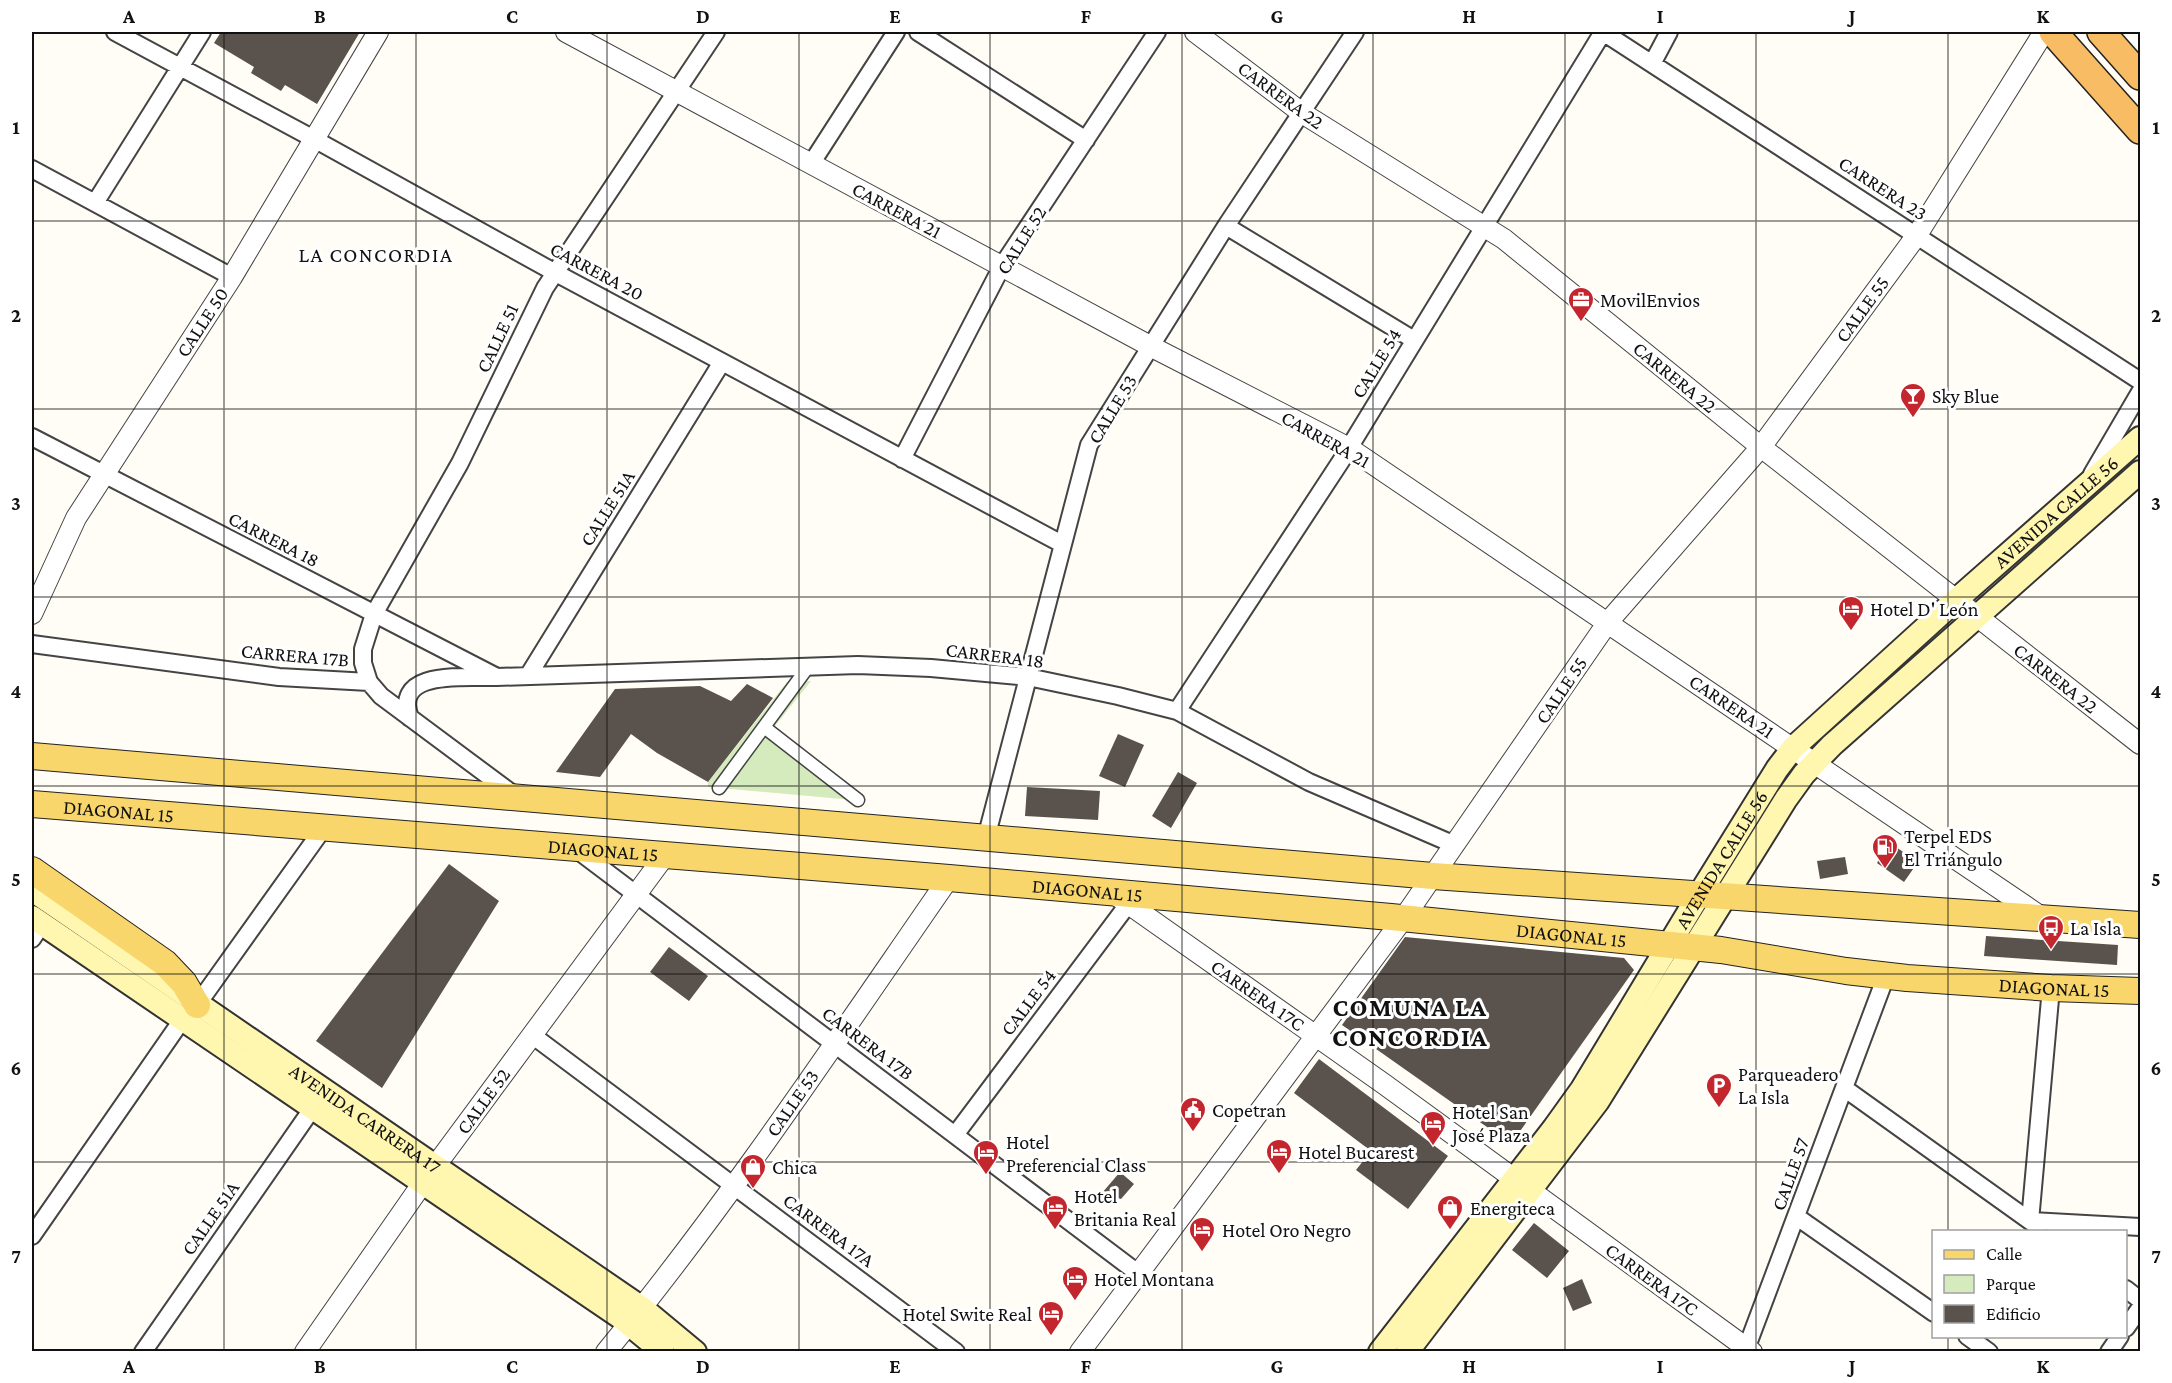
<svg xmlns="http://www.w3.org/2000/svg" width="2172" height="1383" viewBox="0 0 2172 1383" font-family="'Crimson Pro',serif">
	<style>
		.green { fill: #d5ebbd }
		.building { fill: #5a524d }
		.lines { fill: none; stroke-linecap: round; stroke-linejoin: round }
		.pedestrian-casing { stroke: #444; stroke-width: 15 }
		.minor-casing { stroke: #444; stroke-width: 20 }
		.tertiary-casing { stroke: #444; stroke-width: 22 }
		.secondary-casing { stroke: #333; stroke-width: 26 }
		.primary-casing { stroke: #222; stroke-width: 28 }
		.trunk-casing { stroke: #222; stroke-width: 30 }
		.pedestrian { stroke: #fff; stroke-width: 12 }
		.minor { stroke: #fff; stroke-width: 16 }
		.tertiary { stroke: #fff; stroke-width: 20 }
		.secondary { stroke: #fff6b0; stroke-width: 22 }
		.primary { stroke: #f9d66b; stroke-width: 26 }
		.trunk { stroke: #f7bc64; stroke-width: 27 }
		.grid { fill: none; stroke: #111; stroke-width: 1.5; stroke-opacity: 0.55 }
		.labels { text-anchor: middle; stroke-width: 6; stroke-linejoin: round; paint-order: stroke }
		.street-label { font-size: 20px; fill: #111; stroke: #fff }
		.poi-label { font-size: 20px; fill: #111; stroke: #fff; text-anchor: start }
		.neighbourhood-label { font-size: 21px; letter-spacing: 1.5px; fill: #111; stroke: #fff }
		.district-label { font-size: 26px; font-weight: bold; letter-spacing: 1.5px; fill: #111; stroke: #fff }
		.neatline { fill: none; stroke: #111; stroke-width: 2 }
		.grid-label { font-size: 20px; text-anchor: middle; font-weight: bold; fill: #111 }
	</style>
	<rect width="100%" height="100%" fill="#fffdf5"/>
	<path class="green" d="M 811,681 L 775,726 L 864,801 L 708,787 L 708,782 L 787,682 Z"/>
	<path class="building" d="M 221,32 L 360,32 L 317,104 L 285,85 L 281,91 L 251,73 L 254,67 L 214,43 Z
		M 747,684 L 773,698 L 708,782 L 657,753 L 631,734 L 600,777 L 556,772 L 615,689 L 700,686 L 731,701 Z
		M 1118,734 L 1144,745 L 1125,787 L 1099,776 Z
		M 1178,772 L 1197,783 L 1171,828 L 1152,816 Z
		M 1027,787 L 1100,791 L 1098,820 L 1025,816 Z
		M 1890,843 L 1918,862 L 1904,882 L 1877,863 Z
		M 1845,857 L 1848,874 L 1820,879 L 1817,861 Z
		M 449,864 L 499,901 L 382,1088 L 316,1041 Z
		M 1986,936 L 2118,945 L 2117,965 L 1984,956 Z
		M 1405,937 L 1624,958 L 1634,970 L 1511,1144 L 1342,1025 Z
		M 669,947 L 708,976 L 689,1001 L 650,972 Z
		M 1319,1059 L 1448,1156 L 1408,1209 L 1356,1170 L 1371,1151 L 1294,1093 Z
		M 1120,1172 L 1134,1184 L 1121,1199 L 1102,1193 Z
		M 1534,1223 L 1569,1251 L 1547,1278 L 1512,1250 Z
		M 1582,1279 L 1592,1303 L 1573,1311 L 1563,1288 Z"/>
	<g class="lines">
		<defs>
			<path id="pedestrian" d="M 764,727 L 858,800
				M 719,788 L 808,667"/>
			<path id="minor" d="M 115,32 L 314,139 L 554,272 L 1062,544
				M 918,32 L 1086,140
				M 1603,32 L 2140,381
				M 1652,64 L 1669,32
				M 811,164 L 896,32
				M 32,169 L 232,277
				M 95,203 L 202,32
				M 1226,226 L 1414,340
				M 32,437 L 497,677 L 858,665 L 931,668 L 1028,677 L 1118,696 L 1177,711 L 1309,782 L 1455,845
				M 902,459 L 1002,266 L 1157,32
				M 2092,474 L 2140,392
				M 32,644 L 279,677 L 369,682
				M 528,676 L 722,362
				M 1177,711 L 1341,461 L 1603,32
				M 410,718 C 392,669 465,678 494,677
				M 514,795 L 381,696 L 369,682 L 363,663 L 363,649 L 374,614 L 460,463 L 545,288 L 716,32
				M 986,838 L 1089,445 L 1226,226 L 1355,32
				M 576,849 L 1139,1274
				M 32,939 L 42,924
				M 2051,988 L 2030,1221 L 2140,1227
				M 197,1005 L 325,826
				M 532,1035 L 956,1352
				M 1844,1088 L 2037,1226
				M 955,1135 L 1135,895
				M 1797,1217 L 1934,1313
				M 32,1236 L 182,1020
				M 2126,1289 L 2140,1300
				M 2126,1328 L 2140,1308
				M 1967,1336 L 1989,1352
				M 143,1352 L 312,1109
				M 1745,1352 L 1886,976
				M 2109,1352 L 2120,1336"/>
			<path id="tertiary" d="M 566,32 L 1150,346 L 1349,448 L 2043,918
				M 1195,32 L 1302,113 L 1504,239 L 1761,447 L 2140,744
				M 32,614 L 76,518 L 232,277 L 378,32
				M 1113,893 L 1384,1084 L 1752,1352
				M 305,1352 L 422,1184 L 666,854
				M 606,1352 C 730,1201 838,1038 949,878
				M 1080,1352 L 1403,919 L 1608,622 L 1761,447 L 1917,235 L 2044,32"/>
			<g id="secondary">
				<path id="s1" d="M 32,890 L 642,1308 L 695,1352"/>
				<path d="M 32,917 L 620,1317 L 663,1352"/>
				<path id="s2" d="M 1380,1352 L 1554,1128 L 1582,1089 L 1699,895 L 1777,769 L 1793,748 L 1956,600 L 2140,438"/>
				<path d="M 1407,1352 L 1598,1101 L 1786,799 L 1804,774 L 1832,745 L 2140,472"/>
			</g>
			<g id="primary">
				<path d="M 32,756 L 1433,876 L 2140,925"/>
				<path id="s3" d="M 32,804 L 949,878 L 1391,917 L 1721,950 L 1846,971 L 1907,978 L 2051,988 L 2140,991"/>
				<path d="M 32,870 L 165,963 L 184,983 L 197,1005"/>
			</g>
			<path id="trunk" d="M 2053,32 L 2140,130
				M 2101,32 L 2140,76"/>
		</defs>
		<use href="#pedestrian" class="pedestrian-casing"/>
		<use href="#minor" class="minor-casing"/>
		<use href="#tertiary" class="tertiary-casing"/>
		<use href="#secondary" class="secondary-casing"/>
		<use href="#primary" class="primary-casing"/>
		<use href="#trunk" class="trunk-casing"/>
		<use href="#pedestrian" class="pedestrian"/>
		<use href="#minor" class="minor"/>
		<use href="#tertiary" class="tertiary"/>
		<use href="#secondary" class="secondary"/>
		<use href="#primary" class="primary"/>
		<use href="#trunk" class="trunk"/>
	</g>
	<path class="grid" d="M 224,32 L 224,1352M 416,32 L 416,1352M 607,32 L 607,1352M 799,32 L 799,1352M 990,32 L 990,1352M 1182,32 L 1182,1352M 1373,32 L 1373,1352M 1565,32 L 1565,1352M 1756,32 L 1756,1352M 1948,32 L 1948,1232M 32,221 L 2140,221M 32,409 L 2140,409M 32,597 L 2140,597M 32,786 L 2140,786M 32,974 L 2140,974M 32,1162 L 2140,1162M 1948,1336 L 1948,1352"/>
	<defs>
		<symbol id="office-pin" viewBox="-11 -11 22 30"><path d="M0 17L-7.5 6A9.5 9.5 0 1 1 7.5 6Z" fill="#c4262e" stroke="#fff"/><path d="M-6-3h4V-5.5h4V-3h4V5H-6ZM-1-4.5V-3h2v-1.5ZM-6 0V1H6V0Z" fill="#fff"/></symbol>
		<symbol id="bar-pin" viewBox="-11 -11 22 30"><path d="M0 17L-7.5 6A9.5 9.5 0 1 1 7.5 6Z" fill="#c4262e" stroke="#fff"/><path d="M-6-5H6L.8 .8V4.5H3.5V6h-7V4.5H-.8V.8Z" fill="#fff"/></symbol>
		<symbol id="hotel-pin" viewBox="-11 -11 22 30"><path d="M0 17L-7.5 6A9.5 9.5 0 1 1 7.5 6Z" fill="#c4262e" stroke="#fff"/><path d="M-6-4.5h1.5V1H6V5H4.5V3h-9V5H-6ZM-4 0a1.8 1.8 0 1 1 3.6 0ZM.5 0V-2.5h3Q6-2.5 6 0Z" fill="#fff"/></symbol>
		<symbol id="fuel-pin" viewBox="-11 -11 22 30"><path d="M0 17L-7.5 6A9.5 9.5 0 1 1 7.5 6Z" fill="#c4262e" stroke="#fff"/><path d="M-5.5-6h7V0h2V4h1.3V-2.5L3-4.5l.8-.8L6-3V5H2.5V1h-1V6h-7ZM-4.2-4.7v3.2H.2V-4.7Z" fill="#fff"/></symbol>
		<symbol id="bus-pin" viewBox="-11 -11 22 30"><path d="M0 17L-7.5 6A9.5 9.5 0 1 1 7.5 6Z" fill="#c4262e" stroke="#fff"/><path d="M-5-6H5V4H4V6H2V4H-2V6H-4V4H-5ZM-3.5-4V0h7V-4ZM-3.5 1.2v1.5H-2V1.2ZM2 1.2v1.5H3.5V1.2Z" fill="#fff"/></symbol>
		<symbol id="parking-pin" viewBox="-11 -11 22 30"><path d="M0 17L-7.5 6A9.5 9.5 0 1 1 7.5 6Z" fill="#c4262e" stroke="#fff"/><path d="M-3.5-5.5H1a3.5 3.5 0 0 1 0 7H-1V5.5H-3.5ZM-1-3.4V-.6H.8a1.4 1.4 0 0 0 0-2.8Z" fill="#fff"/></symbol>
		<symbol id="civic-pin" viewBox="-11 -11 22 30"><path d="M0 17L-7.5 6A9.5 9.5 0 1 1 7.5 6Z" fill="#c4262e" stroke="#fff"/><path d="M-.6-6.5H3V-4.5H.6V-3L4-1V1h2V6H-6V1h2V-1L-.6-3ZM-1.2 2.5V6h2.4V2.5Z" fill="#fff"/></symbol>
		<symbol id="shop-pin" viewBox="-11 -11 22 30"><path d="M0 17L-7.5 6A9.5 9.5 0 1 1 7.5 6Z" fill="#c4262e" stroke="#fff"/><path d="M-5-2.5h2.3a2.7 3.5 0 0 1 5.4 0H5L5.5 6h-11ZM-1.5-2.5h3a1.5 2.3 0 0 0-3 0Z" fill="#fff"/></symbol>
	</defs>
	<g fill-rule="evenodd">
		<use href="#office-pin" x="1566" y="285" width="30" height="40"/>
		<use href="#bar-pin" x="1898" y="381" width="30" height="40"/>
		<use href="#hotel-pin" x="1836" y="594" width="30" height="40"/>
		<use href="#fuel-pin" x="1870" y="832" width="30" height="40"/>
		<use href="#bus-pin" x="2036" y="913" width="30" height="40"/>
		<use href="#parking-pin" x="1704" y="1071" width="30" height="40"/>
		<use href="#civic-pin" x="1178" y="1095" width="30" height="40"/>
		<use href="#hotel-pin" x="1418" y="1109" width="30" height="40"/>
		<use href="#hotel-pin" x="1264" y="1137" width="30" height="40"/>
		<use href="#hotel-pin" x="971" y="1138" width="30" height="40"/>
		<use href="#shop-pin" x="738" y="1152" width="30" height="40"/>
		<use href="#hotel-pin" x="1040" y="1193" width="30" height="40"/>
		<use href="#shop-pin" x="1435" y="1193" width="30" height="40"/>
		<use href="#hotel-pin" x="1187" y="1215" width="30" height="40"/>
		<use href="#hotel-pin" x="1060" y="1264" width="30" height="40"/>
		<use href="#hotel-pin" x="1036" y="1299" width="30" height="40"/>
	</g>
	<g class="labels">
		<g class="street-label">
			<text transform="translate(1281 95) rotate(36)" y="7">CARRERA 22</text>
			<text transform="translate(1883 188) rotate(33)" y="7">CARRERA 23</text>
			<text transform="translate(897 210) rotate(28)" y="7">CARRERA 21</text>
			<text transform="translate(1021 240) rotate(-58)" y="7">CALLE 52</text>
			<text transform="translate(597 271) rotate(28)" y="7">CARRERA 20</text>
			<text transform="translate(1862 309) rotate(-54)" y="7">CALLE 55</text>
			<text transform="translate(202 322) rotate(-57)" y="7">CALLE 50</text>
			<text transform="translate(497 338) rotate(-65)" y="7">CALLE 51</text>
			<text transform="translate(1376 363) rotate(-59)" y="7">CALLE 54</text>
			<text transform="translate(1675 377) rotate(39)" y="7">CARRERA 22</text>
			<text transform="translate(1112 409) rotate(-59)" y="7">CALLE 53</text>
			<text transform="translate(1326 439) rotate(29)" y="7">CARRERA 21</text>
			<text transform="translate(607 508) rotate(-58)" y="7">CALLE 51A</text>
			<text dy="7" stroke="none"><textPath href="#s2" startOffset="1086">AVENIDA CALLE 56</textPath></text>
			<text transform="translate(274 539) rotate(27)" y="7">CARRERA 18</text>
			<text transform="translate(295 655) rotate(5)" y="7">CARRERA 17B</text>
			<text transform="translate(995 655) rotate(7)" y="7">CARRERA 18</text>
			<text transform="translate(2056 678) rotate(38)" y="7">CARRERA 22</text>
			<text transform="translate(1561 690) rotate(-56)" y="7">CALLE 55</text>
			<text transform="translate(1732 706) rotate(34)" y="7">CARRERA 21</text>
			<text dy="7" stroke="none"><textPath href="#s3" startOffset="87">DIAGONAL 15</textPath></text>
			<text dy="7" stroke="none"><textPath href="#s3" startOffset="573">DIAGONAL 15</textPath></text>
			<text dy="7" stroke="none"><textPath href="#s2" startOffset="600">AVENIDA CALLE 56</textPath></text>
			<text dy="7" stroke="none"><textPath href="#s3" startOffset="1059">DIAGONAL 15</textPath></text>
			<text dy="7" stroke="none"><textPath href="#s3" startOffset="1545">DIAGONAL 15</textPath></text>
			<text dy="7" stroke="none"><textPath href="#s3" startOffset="2031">DIAGONAL 15</textPath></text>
			<text transform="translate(1258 995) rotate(35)" y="7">CARRERA 17C</text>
			<text transform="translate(1028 1002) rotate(-53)" y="7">CALLE 54</text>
			<text transform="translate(868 1043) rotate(37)" y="7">CARRERA 17B</text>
			<text transform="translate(483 1101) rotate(-54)" y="7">CALLE 52</text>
			<text transform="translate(792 1103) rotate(-55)" y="7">CALLE 53</text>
			<text dy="7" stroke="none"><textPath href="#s1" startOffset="404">AVENIDA CARRERA 17</textPath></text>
			<text transform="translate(1790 1174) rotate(-70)" y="7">CALLE 57</text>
			<text transform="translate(210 1218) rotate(-55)" y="7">CALLE 51A</text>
			<text transform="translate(829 1230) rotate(37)" y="7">CARRERA 17A</text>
			<text transform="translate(1652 1279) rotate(36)" y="7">CARRERA 17C</text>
		</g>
		<g class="poi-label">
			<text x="1600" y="307">MovilEnvios</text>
			<text x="1932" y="403">Sky Blue</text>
			<text x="1870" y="616">Hotel D' León</text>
			<text x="1904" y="843">Terpel EDS<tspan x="1904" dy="23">El Triángulo</tspan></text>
			<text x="2070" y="935">La Isla</text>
			<text x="1738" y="1081">Parqueadero<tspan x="1738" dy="23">La Isla</tspan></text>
			<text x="1212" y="1117">Copetran</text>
			<text x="1452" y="1119">Hotel San<tspan x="1452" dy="23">José Plaza</tspan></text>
			<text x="1006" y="1149">Hotel<tspan x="1006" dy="23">Preferencial Class</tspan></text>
			<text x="1298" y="1159">Hotel Bucarest</text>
			<text x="772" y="1174">Chica</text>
			<text x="1074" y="1203">Hotel<tspan x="1074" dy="23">Britania Real</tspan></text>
			<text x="1470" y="1215">Energiteca</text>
			<text x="1222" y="1237">Hotel Oro Negro</text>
			<text x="1094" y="1286">Hotel Montana</text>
			<text x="1032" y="1321" text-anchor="end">Hotel Swite Real</text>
		</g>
		<g class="neighbourhood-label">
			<text x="376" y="262">LA CONCORDIA</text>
		</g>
		<g class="district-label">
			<text x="1410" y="1016">COMUNA LA<tspan x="1410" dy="30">CONCORDIA</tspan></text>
		</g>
	</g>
	<rect width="2172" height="1383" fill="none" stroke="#ffffff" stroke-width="66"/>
	<rect x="1932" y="1230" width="195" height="108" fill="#ffffff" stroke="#a0a0a0" stroke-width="1.5"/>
	<rect x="1944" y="1250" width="30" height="9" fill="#f9d66b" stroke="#a0a0a0" stroke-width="1.5"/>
	<text x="1986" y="1260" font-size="18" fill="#111111">Calle</text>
	<rect x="1944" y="1275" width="30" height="18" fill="#d5ebbd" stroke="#a0a0a0" stroke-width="1.5"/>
	<text x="1986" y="1290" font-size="18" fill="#111111">Parque</text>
	<rect x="1944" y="1305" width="30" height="18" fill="#5a524d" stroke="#a0a0a0" stroke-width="1.5"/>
	<text x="1986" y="1320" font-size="18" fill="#111111">Edificio</text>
	<rect x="33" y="33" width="2106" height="1317" class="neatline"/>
	<g class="grid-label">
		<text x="129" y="23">A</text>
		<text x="320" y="23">B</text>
		<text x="512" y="23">C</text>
		<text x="703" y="23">D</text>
		<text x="895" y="23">E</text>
		<text x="1086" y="23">F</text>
		<text x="1277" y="23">G</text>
		<text x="1469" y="23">H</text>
		<text x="1660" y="23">I</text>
		<text x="1852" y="23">J</text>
		<text x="2043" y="23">K</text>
		<text x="16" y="134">1</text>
		<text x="2156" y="134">1</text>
		<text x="16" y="322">2</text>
		<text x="2156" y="322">2</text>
		<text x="16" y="510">3</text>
		<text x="2156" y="510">3</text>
		<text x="16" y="698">4</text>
		<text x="2156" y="698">4</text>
		<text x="16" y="886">5</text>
		<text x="2156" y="886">5</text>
		<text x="16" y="1075">6</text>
		<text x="2156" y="1075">6</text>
		<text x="16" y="1263">7</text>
		<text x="2156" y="1263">7</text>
		<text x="129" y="1373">A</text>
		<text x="320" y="1373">B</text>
		<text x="512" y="1373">C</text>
		<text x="703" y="1373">D</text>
		<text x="895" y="1373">E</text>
		<text x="1086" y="1373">F</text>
		<text x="1277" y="1373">G</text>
		<text x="1469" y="1373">H</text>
		<text x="1660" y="1373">I</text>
		<text x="1852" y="1373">J</text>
		<text x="2043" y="1373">K</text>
	</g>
</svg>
